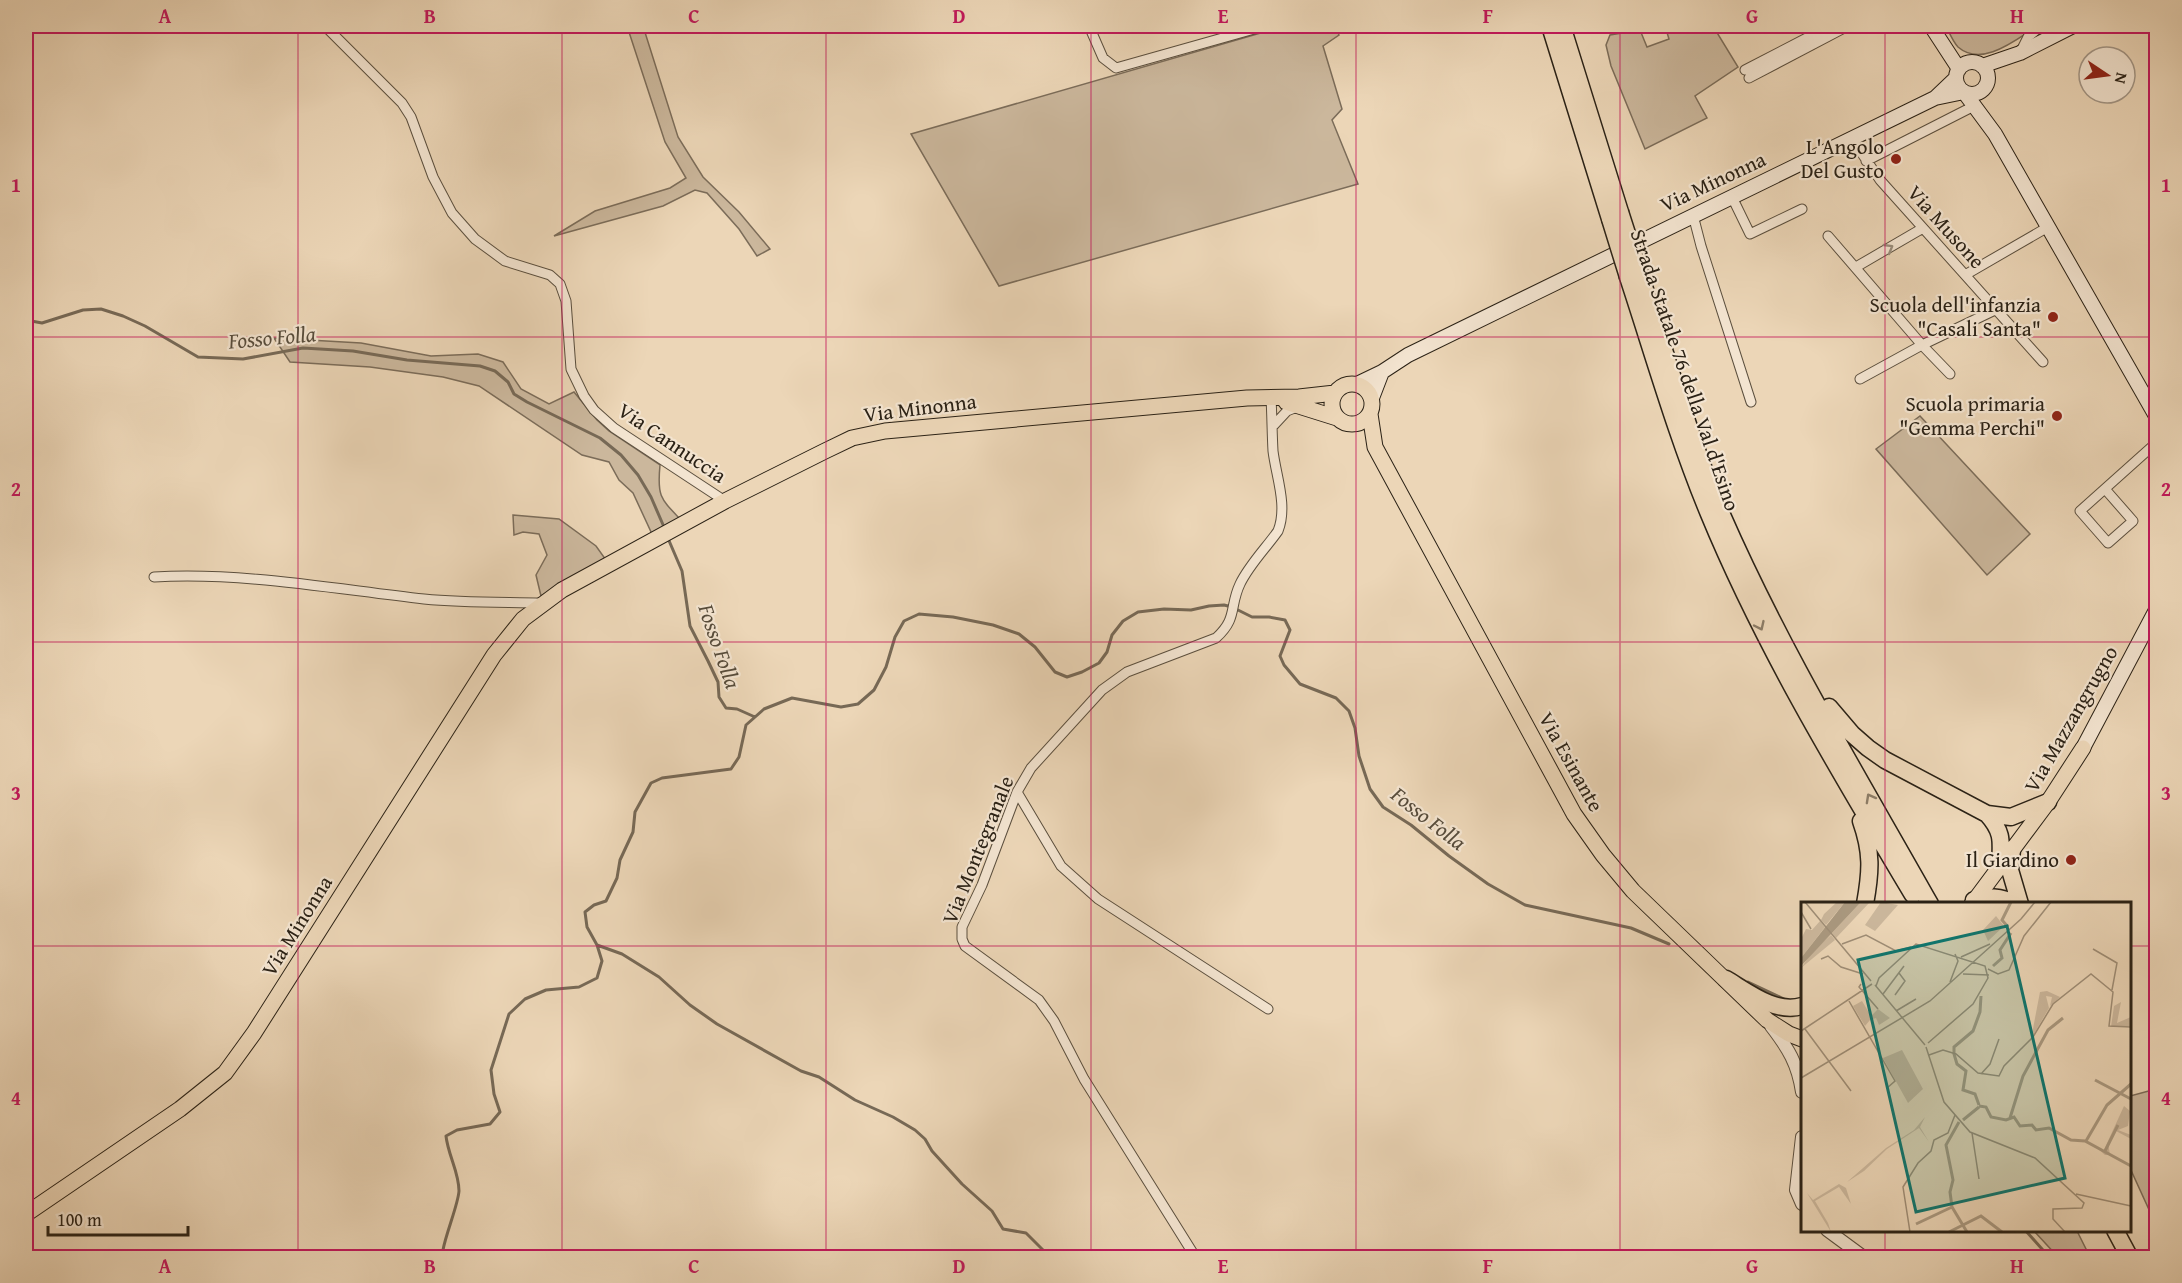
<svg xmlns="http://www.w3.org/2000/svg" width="2182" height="1283" viewBox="0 0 2182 1283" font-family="'Gentium Book Plus',serif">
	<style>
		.green { fill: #cbb79c; stroke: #7b6c59; stroke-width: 1.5 }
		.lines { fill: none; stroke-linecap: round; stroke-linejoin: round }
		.stream { stroke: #776956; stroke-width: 3 }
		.minor-casing { stroke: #5b4f3e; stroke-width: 11 }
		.tertiary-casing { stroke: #5b4f3e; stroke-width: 14 }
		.secondary-casing { stroke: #2b2216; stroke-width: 16 }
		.primary-casing { stroke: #2b2216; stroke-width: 17 }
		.trunk-casing { stroke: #2b2216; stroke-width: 19 }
		.minor { stroke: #f3e4d0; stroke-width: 9 }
		.tertiary { stroke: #f3e4d0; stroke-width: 12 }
		.secondary { stroke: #f3e4d0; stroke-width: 14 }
		.primary { stroke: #ecd6b7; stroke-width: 15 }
		.trunk { stroke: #ecd6b7; stroke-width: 16 }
		.trunk-bridge-casing { stroke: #2b2216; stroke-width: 19; stroke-linecap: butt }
		.trunk-bridge { stroke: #ecd6b7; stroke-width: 16 }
		.oneway { stroke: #998d7c }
		.oneway2 { stroke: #8c7c66 }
		.grid { fill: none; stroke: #c2185b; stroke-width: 1.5; stroke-opacity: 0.55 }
		.poi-dot { fill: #8f2418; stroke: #f3e4d0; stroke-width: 2 }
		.labels { text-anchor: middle; stroke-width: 4.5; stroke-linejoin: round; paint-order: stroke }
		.poi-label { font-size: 21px; fill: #2b2216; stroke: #f3e4d0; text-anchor: end }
		.street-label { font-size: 21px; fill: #2b2216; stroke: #f3e4d0 }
		.water-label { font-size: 22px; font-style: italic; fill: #574c3b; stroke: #f3e4d0 }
		.inset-river { fill: none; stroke: #aa9980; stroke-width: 3 }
		.inset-road { fill: none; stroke: #9f8e77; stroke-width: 1.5 }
		.view { fill: #0f766e; fill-opacity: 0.15; stroke: #0f766e; stroke-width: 3 }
		.inset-edge { fill: none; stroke: #2b2216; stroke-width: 3 }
		.neatline { fill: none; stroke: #c2185b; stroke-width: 2 }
		.grid-label { font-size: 20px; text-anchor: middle; font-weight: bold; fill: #c2185b }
	</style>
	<rect width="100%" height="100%" fill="#ecd6b7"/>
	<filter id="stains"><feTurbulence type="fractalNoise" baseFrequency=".00333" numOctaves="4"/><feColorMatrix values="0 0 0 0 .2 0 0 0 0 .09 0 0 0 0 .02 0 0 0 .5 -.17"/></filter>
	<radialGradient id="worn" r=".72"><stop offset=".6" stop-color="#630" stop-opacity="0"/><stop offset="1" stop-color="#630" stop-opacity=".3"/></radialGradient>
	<path class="green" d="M 627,26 L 643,26 L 678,137 L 703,177 L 739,212 L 770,249 L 757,256 L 739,229 L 707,193 L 695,190 L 663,206 L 554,236 L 595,211 L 670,188 L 686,178 L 665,142 Z
		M 1285,26 L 1334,26 L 1339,35 L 1323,46 L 1342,109 L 1332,120 L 1358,184 L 999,286 L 911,134 Z
		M 1665,26 L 1713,26 L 1738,67 L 1695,96 L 1707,118 L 1645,149 L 1611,66 L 1606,45 L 1610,35 L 1640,30 L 1647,47 L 1669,39 Z
		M 1946,26 L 2031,26 L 2033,29 C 2013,42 1981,67 1958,47 C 1953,42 1949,32 1946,26 Z
		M 274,338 L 361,343 L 431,356 L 478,354 L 503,362 L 521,389 L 549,404 L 574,392 L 597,420 L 609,431 L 660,465 C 657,496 660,498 681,520 L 652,534 L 633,493 L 619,480 L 609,462 L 582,455 L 479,386 L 443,377 L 370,367 L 290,362 Z
		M 1920,416 L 2030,534 L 1987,575 L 1876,449 Z
		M 513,515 L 559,519 L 596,546 L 606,560 L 541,596 L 536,575 L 547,555 L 539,534 L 523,532 L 514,535 Z
		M 2156,1089 L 2156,1225 L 2130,1168 L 2130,1096 Z
		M 2034,1231 L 2077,1231 L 2090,1257 L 2058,1257 Z"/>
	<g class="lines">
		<path class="stream" d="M 26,320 L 42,323 L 83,310 L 101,309 L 123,316 L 145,326 L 198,357 L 243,359 L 303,348 L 353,351 L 407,360 L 480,366 L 495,371 L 508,382 L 514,394 L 527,402 L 600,438 L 621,455 L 638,475 L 651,497 L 664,527
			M 667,536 L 682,571 L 690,626 L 708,661 L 718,682 L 719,697 L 726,708 L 737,709 L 755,717
			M 597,945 L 622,954 L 659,977 L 690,1005 L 717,1024 L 801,1071 L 819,1077 L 855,1100 L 893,1117 L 915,1130 L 925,1139 L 932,1151 L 962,1184 L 992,1211 L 1003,1229 L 1026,1233 L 1051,1258
			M 1748,982 L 1784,999
			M 2025,1230 L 2050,1258
			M 431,1258 L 443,1250 C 446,1233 458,1205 459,1191 C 459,1172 448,1155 446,1136 L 457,1130 L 490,1124 L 500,1112 L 494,1094 L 491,1070 L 509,1014 L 525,999 L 546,990 L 579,987 L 597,978 L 602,961 L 597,945 L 587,927 L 585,912 L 594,905 L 606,901 L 617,878 L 620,860 L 633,832 L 635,812 L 651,783 L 662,778 L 731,769 L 739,757 L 746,725 L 764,709 L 792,698 L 841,707 L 858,704 L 874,690 L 886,667 L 895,637 L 904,621 L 919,614 L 953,617 L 993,625 L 1019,634 L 1035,647 L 1055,672 L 1067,677 L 1082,672 L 1099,663 L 1107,652 L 1112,635 L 1123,621 L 1138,612 L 1164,609 L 1191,610 L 1209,606 L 1224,605 L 1232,607 L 1252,617 L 1269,617 L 1285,620 L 1290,630 L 1280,656 L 1284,665 L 1300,684 L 1336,698 L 1349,711 L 1355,728 L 1359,756 L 1370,789 L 1383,807 L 1411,825 L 1449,856 L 1488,884 L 1525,905 L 1631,928 L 1669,944"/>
		<defs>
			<path id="minor" d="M 325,26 L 402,103 L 411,117 L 433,177 L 452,213 L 475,239 L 505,261 L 550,275 L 560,284 L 566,301 L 571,369 L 584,396 L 594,410 L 614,428 L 725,501
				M 1089,26 L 1103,58 L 1116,68 L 1265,26
				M 2020,53 L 2028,37 L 2041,26
				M 1745,70 L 1830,26
				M 1749,78 L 1848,26
				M 1852,139 L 1880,180 L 2043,362
				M 1866,161 L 1974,106
				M 1732,197 L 1750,234 L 1802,209
				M 1693,215 L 1701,246 L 1751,402
				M 1828,236 L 1922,345 L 1995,310
				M 1856,267 L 1923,228
				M 1965,275 L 2048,227
				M 1860,379 L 1922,345 L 1950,374
				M 1274,425 L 1287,411 L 1297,407
				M 2105,489 L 2133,521 L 2108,543 L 2080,511 L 2156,443
				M 154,577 C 245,572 334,589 424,599 C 464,603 504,602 543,603
				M 1017,792 L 1061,866 L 1098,899 L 1268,1009
				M 1196,1258 L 1084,1079 L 1054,1021 L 1039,1000 L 965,946 L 962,939 L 962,927 L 982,885 L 1017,792 L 1031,768 L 1102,690 L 1127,672 L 1216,638 C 1238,618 1229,607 1240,584 C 1249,565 1266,548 1278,531 C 1288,506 1276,476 1273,451 C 1272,433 1272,416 1271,398"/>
			<path id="tertiary" d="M 1771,1026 C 1788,1048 1798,1064 1802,1092
				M 1802,1137 L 1796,1190 L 1802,1204
				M 1827,1230 L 1865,1258"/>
			<path id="secondary" d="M 1931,26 L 1959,69
				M1956 78a16 16 0 1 1 32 0a16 16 0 1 1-32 0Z
				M 1982,66 L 2020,53 L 2073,26
				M 1935,98 L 1964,92 L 1995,134 L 2156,416
				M 1357,384 L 1382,372 L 1408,355 L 1935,98 L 1956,78
				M 1372,398 L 1382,372
				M 2083,748 L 2156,610"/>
			<path id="primary" d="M1332 404a20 20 0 1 1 40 0a20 20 0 1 1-40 0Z
				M 1286,402 L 1337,418
				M 1370,414 L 1375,447 L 1574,814 L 1603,855 L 1633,891 L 1767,1020 L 1789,1034 L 1802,1039
				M 1972,904 L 2048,802 L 2083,748
				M 26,1214 L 180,1109 L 225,1073 L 254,1033 L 494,655 L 523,619 L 562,590 L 725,501 L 825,451 L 852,438 L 885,431 L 1247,398 L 1299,397 L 1335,393"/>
			<path id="trunk" d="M 1550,26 L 1610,219
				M 1562,26 L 1620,212
				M 1640,274 C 1666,354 1689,437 1722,515 C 1781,650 1858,776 1930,904
				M 1628,277 C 1654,356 1677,437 1709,514 C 1764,647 1839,771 1913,895
				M 1829,707 L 1852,734 L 1868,748 L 1885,760 L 1987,814 L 2011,817 L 2048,802
				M 1987,814 C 2004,833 2001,842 2000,866
				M 1861,821 C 1872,852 1871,871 1865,904
				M 2012,849 L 2010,870 L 2020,904
				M 1974,900 C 1989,897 2000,895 2014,904
				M 1726,979 C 1748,992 1775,1014 1802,1006
				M 2115,1230 L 2130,1258"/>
		</defs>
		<use href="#minor" class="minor-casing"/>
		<use href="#tertiary" class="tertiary-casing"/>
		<use href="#secondary" class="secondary-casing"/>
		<use href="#primary" class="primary-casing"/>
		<use href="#trunk" class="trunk-casing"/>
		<use href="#minor" class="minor"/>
		<use href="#tertiary" class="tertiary"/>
		<use href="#secondary" class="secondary"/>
		<use href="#primary" class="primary"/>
		<use href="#trunk" class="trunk"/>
		<defs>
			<path id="trunk-bridge" d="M 1620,212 L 1640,274
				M 1610,219 L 1628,277"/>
		</defs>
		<use href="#trunk-bridge" class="trunk-bridge-casing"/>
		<use href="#trunk-bridge" class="trunk-bridge"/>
	</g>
	<defs><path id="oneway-chevron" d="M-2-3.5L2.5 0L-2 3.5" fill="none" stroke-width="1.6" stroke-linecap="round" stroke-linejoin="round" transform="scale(1.5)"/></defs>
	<use class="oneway" href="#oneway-chevron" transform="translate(1889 248) rotate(-30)"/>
	<g class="oneway2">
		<use href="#oneway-chevron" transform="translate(1760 626) rotate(65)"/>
		<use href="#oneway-chevron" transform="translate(1870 798) rotate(-119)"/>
	</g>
	<path class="grid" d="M 298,26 L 298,1258M 562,26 L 562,1258M 826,26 L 826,1258M 1091,26 L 1091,1258M 1356,26 L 1356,1258M 1620,26 L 1620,1258M 1885,26 L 1885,904M 26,337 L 2156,337M 26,642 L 2156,642M 26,946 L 1802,946M 2130,946 L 2156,946M 1885,1230 L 1885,1258"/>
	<g class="poi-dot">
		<circle cx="1896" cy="159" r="6"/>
		<circle cx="2053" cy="317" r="6"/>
		<circle cx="2057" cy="416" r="6"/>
		<circle cx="2071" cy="860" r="6"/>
	</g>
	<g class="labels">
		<g class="poi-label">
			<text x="1884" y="154">L'Angolo<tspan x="1884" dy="24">Del Gusto</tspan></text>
			<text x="2041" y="312">Scuola dell'infanzia<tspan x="2041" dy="24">"Casali Santa"</tspan></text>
			<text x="2045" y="411">Scuola primaria<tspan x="2045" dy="24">"Gemma Perchi"</tspan></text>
			<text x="2059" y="867">Il Giardino</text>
		</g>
		<g class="street-label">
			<text transform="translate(1713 182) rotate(-25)" y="7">Via Minonna</text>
			<text transform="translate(1946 227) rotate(48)" y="7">Via Musone</text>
			<text transform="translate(1685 370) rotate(71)" y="7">Strada Statale 76 della Val d'Esino</text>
			<text transform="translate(920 408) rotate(-7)" y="7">Via Minonna</text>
			<text transform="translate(672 443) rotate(34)" y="7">Via Cannuccia</text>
			<text transform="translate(2071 719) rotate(-60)" y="7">Via Mazzangrugno</text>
			<text transform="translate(1571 762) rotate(61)" y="7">Via Esinante</text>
			<text transform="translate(978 850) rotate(-68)" y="7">Via Montegranale</text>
			<text transform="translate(297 926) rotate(-58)" y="7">Via Minonna</text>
		</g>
		<g class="water-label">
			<text transform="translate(272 337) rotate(-5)" y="8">Fosso Folla</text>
			<text transform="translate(720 646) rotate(71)" y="8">Fosso Folla</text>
			<text transform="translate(1429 818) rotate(38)" y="8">Fosso Folla</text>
		</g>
	</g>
	<g transform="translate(1801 902)">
		<rect width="330" height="330" fill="#ecd6b7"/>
		<path d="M 36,0 L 44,0 L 25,23 L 20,18 L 23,12 ZM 60,0 L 69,0 L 35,36 L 31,31 ZM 80,0 L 97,3 L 74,29 L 64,23 ZM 195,14 L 203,24 L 187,39 L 182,28 ZM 19,19 L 24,25 L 0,56 L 0,37 L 5,27 L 11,28 ZM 30,33 L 34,38 L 0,66 L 12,49 ZM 246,89 L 259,95 L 249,104 L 251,95 L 245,94 L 248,106 L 230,137 L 239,90 ZM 61,99 L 70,114 L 77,107 L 89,116 L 78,123 L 75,116 L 69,118 L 64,124 L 52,104 ZM 320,100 L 316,121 L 330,115 L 330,124 L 310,125 L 313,104 ZM 101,148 L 122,187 L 107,201 L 82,156 ZM 323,204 L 329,209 L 327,224 L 317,228 L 330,233 L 330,237 L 315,229 L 307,241 L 309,253 L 304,253 L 295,245 L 302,250 ZM 124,215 L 119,225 L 128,240 L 118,226 L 86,247 L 63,269 L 46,280 L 85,246 L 113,228 ZM 38,282 L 45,286 L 50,302 L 38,285 L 14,299 L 27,321 L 30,330 L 6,291 L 12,298 Z" fill="#cbb79c"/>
		<path d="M 44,0 L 60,0 L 0,64 L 0,56 Z" fill="#aa9980"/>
		<path class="inset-river" d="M 207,25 L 201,18 L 210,0M 192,64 L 201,56 L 199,48 L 210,31M 294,178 L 330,197M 178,203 L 174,192 L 162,188 L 165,169 L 156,162 L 153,152 L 153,145 L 172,129 L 179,110 L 180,94M 178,204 L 185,205 L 190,215 L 205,218 L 213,215 L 219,224 L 231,223 L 235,228 L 248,226 L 270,238 L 284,239 L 330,264M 209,216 L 222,174 L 247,128 L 262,116M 162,218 L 178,205M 158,220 L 145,243 L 152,278 L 149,290 L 151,305 L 166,330M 285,239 L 306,203 L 330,182M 304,249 L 317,223M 115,322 L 151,305M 148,330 L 180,314 L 201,330"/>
		<path class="inset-road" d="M 4,0 L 70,79M 0,10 L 10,27M 41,42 L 65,33 L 95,49 L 110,45M 292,47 L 316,61 L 311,88M 160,55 L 189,42M 20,57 L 27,54 L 40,65 L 62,72M 187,67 L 197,72 L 208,68 L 223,34 L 250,0M 162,72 L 188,73M 149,80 L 157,59 L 154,52M 60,82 L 58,85 L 77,107M 74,83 L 124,143M 75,84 L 78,76 L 115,42 L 184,64 L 187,76 L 172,102 L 127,141M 82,92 L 103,64M 94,93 L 104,79 L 98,71M 48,99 L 94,179 L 86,186M 95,109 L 115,97M 4,127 L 50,189M 0,129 L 71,82M 125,145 L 143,200 L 169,230 L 234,256 L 283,301 L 281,306 L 252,307 L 252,317 L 264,330M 128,153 L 142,148 L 155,152 L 177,171 L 198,174 L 203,164 L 232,135 L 252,102 L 290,72 L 312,90 L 308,124 L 330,125M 180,172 L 189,162 L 198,137M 0,176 L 129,99 L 220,17 L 234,0M 171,231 L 178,277M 275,292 L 330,304M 109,330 L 102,285 L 117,261 L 130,249 L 133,238 L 147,231 L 154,213"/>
		<path class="view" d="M 206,24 L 264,276 L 115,310 L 57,58 Z"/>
		<rect width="330" height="330" class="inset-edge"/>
	</g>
	<rect width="2182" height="1283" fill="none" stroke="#ecd6b7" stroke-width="66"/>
	<g transform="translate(2107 75) rotate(103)"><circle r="28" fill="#f3e4d0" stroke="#a39686" stroke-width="1.5"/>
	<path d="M0-4.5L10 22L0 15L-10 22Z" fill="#8f2418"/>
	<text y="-9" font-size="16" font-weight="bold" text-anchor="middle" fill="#2b2216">N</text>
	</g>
	<path d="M48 1226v9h140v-9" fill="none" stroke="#2b2216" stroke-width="3"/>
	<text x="57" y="1226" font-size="18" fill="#2b2216" stroke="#f3e4d0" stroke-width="4.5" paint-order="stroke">100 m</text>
	<rect x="33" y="33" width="2116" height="1217" class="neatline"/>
	<g class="grid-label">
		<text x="165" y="23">A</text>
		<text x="430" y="23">B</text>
		<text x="694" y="23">C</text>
		<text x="959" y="23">D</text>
		<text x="1223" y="23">E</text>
		<text x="1488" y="23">F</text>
		<text x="1752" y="23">G</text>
		<text x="2017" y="23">H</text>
		<text x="16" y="192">1</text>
		<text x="2166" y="192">1</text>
		<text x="16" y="496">2</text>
		<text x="2166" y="496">2</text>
		<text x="16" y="800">3</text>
		<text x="2166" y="800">3</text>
		<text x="16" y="1105">4</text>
		<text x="2166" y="1105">4</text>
		<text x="165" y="1273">A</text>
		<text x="430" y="1273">B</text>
		<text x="694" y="1273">C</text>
		<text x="959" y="1273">D</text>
		<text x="1223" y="1273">E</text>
		<text x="1488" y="1273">F</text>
		<text x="1752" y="1273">G</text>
		<text x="2017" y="1273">H</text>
	</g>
	<rect width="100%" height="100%" filter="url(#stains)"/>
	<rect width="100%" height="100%" fill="url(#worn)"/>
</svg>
